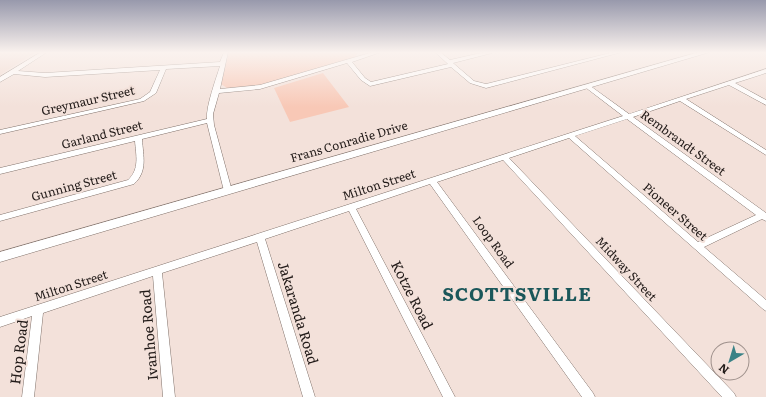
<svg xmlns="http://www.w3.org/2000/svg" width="766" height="397" viewBox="0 0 766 397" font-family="Literata,serif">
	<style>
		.built { fill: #efd5cb }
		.green { fill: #f8c8b6 }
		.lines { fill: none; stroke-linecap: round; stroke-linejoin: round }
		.street-casing { stroke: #81726b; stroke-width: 1 }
		.secondary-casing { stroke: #81726b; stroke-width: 1 }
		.street { fill: #fff; fill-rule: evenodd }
		.secondary { fill: #fff; fill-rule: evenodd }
		.labels { text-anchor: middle; stroke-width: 4; stroke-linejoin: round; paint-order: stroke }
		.street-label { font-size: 12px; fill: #211a18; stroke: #f3e1da }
		.near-street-label { font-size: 14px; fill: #211a18; stroke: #f3e1da }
		.near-district-label { font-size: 19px; font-weight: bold; letter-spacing: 1px; fill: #1b575a; stroke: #f3e1da }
	</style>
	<rect width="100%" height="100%" fill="#f3e1da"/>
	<path class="built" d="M 0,52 L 36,52 L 0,75 Z"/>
	<path class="green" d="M 229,52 L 356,52 L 358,53 L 355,57 L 261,85 L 227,88 L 221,84 Z
		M 323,73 L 349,107 L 290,122 L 274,88 Z"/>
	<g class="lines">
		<defs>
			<path id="street" d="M 41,52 L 47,52 L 18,71 L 45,73 L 220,62 L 224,52 L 228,52 L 220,89 L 260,85 L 373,52 L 381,52 L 352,62 L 365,78 L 371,82 L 448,64 L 435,52 L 440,52 L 450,60 L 485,52 L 492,52 L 492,53 L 453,63 L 474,81 L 486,84 L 614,52 L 622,52 L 486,88 L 470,83 L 451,67 L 370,86 L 361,80 L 347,63 L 260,89 L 219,93 L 213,114 L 214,125 L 232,191 L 231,193 L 225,193 L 224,191 L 207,123 L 142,139 C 143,156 148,171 134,184 L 0,221 L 0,215 L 128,180 C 140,169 136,155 135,141 L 0,174 L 0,168 L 207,119 C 206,106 216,79 220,66 L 166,69 L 156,93 L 144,101 L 0,134 L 0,130 L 140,99 L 150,92 L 160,70 L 45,77 L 14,74 L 0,82 L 0,77 Z
				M 766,69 L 766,73 L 735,83 L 766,100 L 766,105 L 729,85 L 686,99 L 766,150 L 766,155 L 680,101 L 633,117 L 766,213 L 766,221 L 762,219 L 704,247 L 766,300 L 766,311 L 763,309 L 569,138 L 509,158 L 734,393 L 736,397 L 722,397 L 503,160 L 437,182 L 593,393 L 595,397 L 582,397 L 430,184 L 356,209 L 455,397 L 443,397 L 349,211 L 265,239 L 315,397 L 303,397 L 257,242 L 162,273 L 175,397 L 163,397 L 153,276 L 43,313 L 34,397 L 22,397 L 32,316 L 0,327 L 0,317 L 623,116 L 585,87 L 585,85 L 589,85 L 629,114 ZM 627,119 L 756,215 L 698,242 L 575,136 Z"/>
			<path id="secondary" d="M 699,52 L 710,52 L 0,262 L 0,252 Z"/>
		</defs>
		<use href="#street" class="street-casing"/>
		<use href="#secondary" class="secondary-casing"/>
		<use href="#street" class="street"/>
		<use href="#secondary" class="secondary"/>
	</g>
	<linearGradient id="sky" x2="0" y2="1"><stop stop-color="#9899ac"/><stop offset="0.49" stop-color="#faf2ee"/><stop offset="1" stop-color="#faf2ee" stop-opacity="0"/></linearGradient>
	<rect width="766" height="107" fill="url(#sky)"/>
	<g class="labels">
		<g class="street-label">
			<text transform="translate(88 101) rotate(-13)" y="4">Greymaur Street</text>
			<text transform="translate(102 135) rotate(-14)" y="4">Garland Street</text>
			<text transform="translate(349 142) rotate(-16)" y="4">Frans Conradie Drive</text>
			<text transform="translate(683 143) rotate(36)" y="4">Rembrandt Street</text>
			<text transform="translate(379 185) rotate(-18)" y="4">Milton Street</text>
			<text transform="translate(74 186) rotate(-15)" y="4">Gunning Street</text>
			<text transform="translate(675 212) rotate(41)" y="4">Pioneer Street</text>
			<text transform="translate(493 242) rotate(54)" y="4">Loop Road</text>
			<text transform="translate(626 269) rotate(47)" y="4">Midway Street</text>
			<text transform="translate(71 286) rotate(-18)" y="4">Milton Street</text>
		</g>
		<g class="near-street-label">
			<text transform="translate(412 295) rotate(63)" y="5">Kotze Road</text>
			<text transform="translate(298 313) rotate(73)" y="5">Jakaranda Road</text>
			<text transform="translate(149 335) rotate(-95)" y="5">Ivanhoe Road</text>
			<text transform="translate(19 352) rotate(-83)" y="5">Hop Road</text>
		</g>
		<g class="near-district-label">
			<text x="517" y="301">SCOTTSVILLE</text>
		</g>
	</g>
	<g transform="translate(730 361) rotate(218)"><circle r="19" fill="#f3e1da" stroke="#9f918c"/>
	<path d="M0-3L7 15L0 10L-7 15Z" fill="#3a8286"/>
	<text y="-6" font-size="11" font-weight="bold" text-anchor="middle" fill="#211a18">N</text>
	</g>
</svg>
